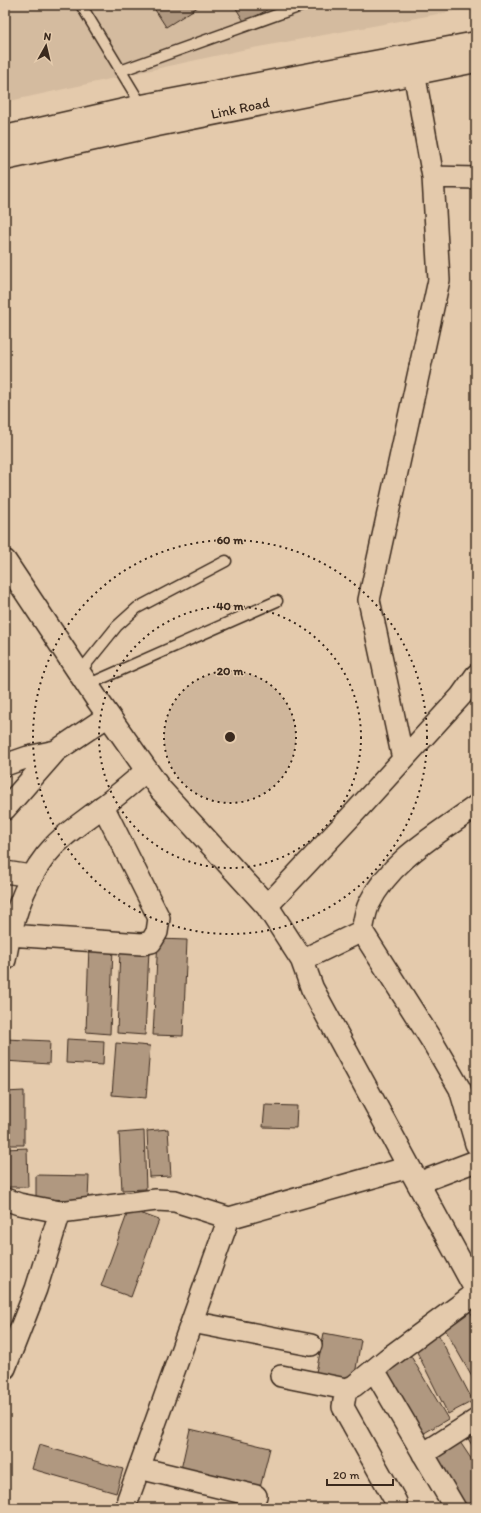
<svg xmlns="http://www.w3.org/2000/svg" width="481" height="1513" viewBox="0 0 481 1513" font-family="Itim,sans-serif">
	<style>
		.built { fill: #d4bb9f }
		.building { fill: #b09880; stroke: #3b2a1e }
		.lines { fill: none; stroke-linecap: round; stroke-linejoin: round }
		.service-casing { stroke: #3b2a1e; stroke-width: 13 }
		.minor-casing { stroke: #3b2a1e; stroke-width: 24 }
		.tertiary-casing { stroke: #3b2a1e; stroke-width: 25 }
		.service { stroke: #e4caac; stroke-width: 10 }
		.minor { stroke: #e4caac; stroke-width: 21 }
		.tertiary { stroke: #e4caac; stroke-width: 22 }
		.ring { fill: none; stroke: #3b2a1e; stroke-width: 2; stroke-dasharray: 2 4 }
		.labels { text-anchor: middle; stroke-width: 3; stroke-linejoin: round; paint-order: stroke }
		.street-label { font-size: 14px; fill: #3b2a1e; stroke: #e4caac }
		.centre { fill: #3b2a1e; stroke: #e4caac; stroke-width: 2 }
		.ring-label { font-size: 12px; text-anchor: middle; font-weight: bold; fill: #3b2a1e; stroke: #e4caac; stroke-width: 3; stroke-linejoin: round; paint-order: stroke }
	</style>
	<rect width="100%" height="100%" fill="#e4caac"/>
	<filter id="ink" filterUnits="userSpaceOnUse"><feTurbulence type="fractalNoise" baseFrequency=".025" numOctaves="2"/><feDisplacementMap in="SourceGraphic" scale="8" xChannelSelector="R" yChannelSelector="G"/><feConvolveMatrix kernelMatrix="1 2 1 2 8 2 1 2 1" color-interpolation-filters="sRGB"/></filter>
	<g filter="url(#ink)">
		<path class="built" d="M 5,5 L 476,5 L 476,7 L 242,50 L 5,102 Z"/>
		<path class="building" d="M 152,5 L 201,5 L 166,27 Z
			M 234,5 L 275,5 L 245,23 Z
			M 158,939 L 187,940 L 183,1036 L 153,1035 Z
			M 89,945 L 113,947 L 110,1034 L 86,1032 Z
			M 120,949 L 149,950 L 145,1035 L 117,1033 Z
			M 5,1039 L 50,1041 L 49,1064 L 5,1061 Z
			M 67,1039 L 104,1041 L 103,1065 L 66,1063 Z
			M 116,1043 L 150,1046 L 146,1098 L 112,1095 Z
			M 24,1091 L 24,1145 L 5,1145 L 5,1092 Z
			M 265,1105 L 297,1106 L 296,1128 L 263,1127 Z
			M 168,1129 L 171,1176 L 149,1177 L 147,1131 Z
			M 144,1131 L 146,1189 L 122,1190 L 119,1133 Z
			M 27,1148 L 28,1187 L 5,1187 L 5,1149 Z
			M 36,1175 L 89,1176 L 88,1200 L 36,1199 Z
			M 129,1209 L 159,1220 L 131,1297 L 101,1286 Z
			M 469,1309 L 476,1322 L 476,1384 L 442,1324 Z
			M 437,1332 L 473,1401 L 448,1414 L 413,1344 Z
			M 324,1333 L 361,1340 L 354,1380 L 316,1372 Z
			M 409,1353 L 448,1419 L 421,1435 L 381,1369 Z
			M 190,1429 L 270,1448 L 260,1488 L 180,1474 Z
			M 476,1429 L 476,1452 L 466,1435 Z
			M 458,1439 L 476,1466 L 476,1508 L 462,1508 L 429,1457 Z
			M 39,1445 L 123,1469 L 116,1493 L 32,1469 Z"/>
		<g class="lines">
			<defs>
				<path id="service" d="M 81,5 L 142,106
					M 120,71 L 304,5
					M 79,673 L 117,626 L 137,608 L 226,561
					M 87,685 L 277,601"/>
				<path id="minor" d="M 433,177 L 476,178
					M 403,759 L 369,600 L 439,280 L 433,177 L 414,72 L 406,58
					M 5,765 L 28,757 L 56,751
					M 5,809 L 56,751 L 108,716
					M 5,872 L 31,876
					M 267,906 L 357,810 L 461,696 L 476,675
					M 362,931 C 364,922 365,912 369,904 C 390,860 438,834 476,806
					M 9,935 L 142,944 L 151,942 L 157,932 L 159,918 L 103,806
					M 5,960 C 12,919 25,876 54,846 C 68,831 86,820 102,807 C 117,796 132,783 147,770
					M 302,960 L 362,931 L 432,1041 L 460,1089 L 476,1144
					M 418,1183 L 476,1161
					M 5,1199 L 19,1204 L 60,1212 L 156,1200 L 175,1201 L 229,1218 L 409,1167
					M 192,1322 L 311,1345
					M 5,1368 L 36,1289 L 60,1212
					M 374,1370 L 455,1508
					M 281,1376 L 346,1389 L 354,1386 L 387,1359 L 476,1293
					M 346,1389 L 343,1407 L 396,1502
					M 423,1454 L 476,1420
					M 139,1468 L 256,1496
					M 128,1499 L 229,1218"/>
				<path id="tertiary" d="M 5,137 L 142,106 L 476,43
					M 5,159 L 157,125 L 476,61
					M 5,561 L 96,698 L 160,789 L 267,906 L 302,960 L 312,988 L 476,1290"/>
			</defs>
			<use href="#service" class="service-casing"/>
			<use href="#minor" class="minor-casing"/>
			<use href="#tertiary" class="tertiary-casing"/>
			<use href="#service" class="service"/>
			<use href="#minor" class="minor"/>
			<use href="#tertiary" class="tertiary"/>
		</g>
	</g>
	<circle cx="230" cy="737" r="66" fill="#3b2a1e" fill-opacity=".12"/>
	<g class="ring">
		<circle cx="230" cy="737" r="66"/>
		<circle cx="230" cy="737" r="131"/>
		<circle cx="230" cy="737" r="197"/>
	</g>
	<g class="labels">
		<g class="street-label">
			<text transform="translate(240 108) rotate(-12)" y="5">Link Road</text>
		</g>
	</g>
	<circle cx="230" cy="737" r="6" class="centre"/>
	<g class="ring-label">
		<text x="230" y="544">60 m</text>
		<text x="230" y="610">40 m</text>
		<text x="230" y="675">20 m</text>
	</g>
	<rect width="481" height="1513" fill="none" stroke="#e4caac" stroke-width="20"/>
	<rect x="10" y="10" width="461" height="1493" fill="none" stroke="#3b2a1e" stroke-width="1.5" filter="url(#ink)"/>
	<g transform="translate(46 46) rotate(8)" stroke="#e4caac" stroke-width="3" paint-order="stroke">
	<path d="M0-3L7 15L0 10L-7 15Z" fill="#3b2a1e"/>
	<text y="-6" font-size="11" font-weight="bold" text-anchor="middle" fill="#3b2a1e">N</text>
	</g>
	<path d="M327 1479v6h66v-6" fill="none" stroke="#3b2a1e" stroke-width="2"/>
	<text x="333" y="1479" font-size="12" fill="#3b2a1e" stroke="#e4caac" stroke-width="3" paint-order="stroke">20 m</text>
</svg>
